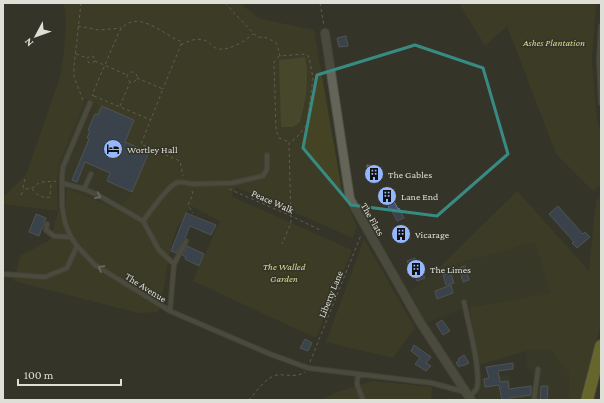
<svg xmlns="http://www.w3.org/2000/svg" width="604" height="403" viewBox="0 0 604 403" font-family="'Crimson Pro',serif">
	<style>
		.built { fill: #3c3c2a }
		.green { fill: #444324; fill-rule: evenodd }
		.water { fill: #5d5d31 }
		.building { fill: #415276; stroke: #717782 }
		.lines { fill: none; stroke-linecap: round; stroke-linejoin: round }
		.lane-casing { stroke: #525248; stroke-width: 6 }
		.street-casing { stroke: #525248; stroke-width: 10 }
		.highway-casing { stroke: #525248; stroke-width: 14 }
		.path { stroke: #8f9086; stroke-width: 1; stroke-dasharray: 3 3; stroke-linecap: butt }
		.lane { stroke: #646558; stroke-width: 4 }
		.street { stroke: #646558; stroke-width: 8 }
		.highway { stroke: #a3a133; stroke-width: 12 }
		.oneway { stroke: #adaea4 }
		.marked { fill: none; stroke: #388b83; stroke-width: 3; stroke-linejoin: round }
		.labels { text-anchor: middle; stroke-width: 3; stroke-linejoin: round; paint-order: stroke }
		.park-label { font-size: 10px; font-style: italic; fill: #d9d990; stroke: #343428 }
		.poi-label { font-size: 10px; fill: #dedfd7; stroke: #343428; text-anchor: start }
		.street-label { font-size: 10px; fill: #dedfd7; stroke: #343428 }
	</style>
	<rect width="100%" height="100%" fill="#343428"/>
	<path class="built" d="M 85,99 L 134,120 L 132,192 L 117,209 L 66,188 L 57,181 L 60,162 Z
		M 535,242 L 552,293 L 466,307 L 426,323 L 409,291 L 438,269 Z
		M 549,349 L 569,372 L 569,397 L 571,400 L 482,400 L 478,396 L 481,378 L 510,375 L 512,398 L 534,395 L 534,377 L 532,372 L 526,366 L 526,351 Z"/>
	<path class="green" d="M 64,3 L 243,3 L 243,6 L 261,19 L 314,30 L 343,197 L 357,226 L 353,238 L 236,187 L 231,196 L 352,250 L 316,338 L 193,281 L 220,221 L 191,206 L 176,230 L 170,251 L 162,299 L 158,312 L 138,313 L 14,281 L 20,256 L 50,240 L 58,211 L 3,204 L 3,197 L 26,175 L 60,77 L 64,53 L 66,23 ZM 308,72 L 307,90 L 300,121 L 293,127 L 282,127 ZM 85,99 L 99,105 L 95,114 L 98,115 L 126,149 L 132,192 L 117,209 L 66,188 L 65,214 L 58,211 L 57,181 L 60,162 Z
		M 459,3 L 596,3 L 592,62 L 597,120 L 601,131 L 601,185 L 593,191 L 556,154 L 507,26 L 485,46 Z
		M 517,191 L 589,271 L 596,201 L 601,197 L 601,323 L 582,400 L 571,400 L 569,397 L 569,372 L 549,349 L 526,351 L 479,365 L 469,307 L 551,293 L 535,242 L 438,269 Z
		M 364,239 L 415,328 L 393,358 L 326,342 Z
		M 373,381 L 432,387 L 431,400 L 322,400 L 334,393 Z"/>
	<path class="water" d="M 305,57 C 310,80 306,99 300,122 L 293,127 L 281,127 L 279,60 Z"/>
	<path class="building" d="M 346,36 L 348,46 L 339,47 L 337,38 Z
		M 102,106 L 134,120 L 125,142 L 149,152 L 132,192 L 107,181 L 110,173 L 85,162 L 77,182 L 72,180 L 89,139 L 87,138 L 90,131 L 88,130 L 95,114 L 98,115 Z
		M 367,165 L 376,166 L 375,171 L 380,172 L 379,182 L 372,181 L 373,178 L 368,177 Z
		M 387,187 L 398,209 L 399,208 L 404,218 L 397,221 L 391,209 L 390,210 L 381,190 Z
		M 558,206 L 583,234 L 585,232 L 590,237 L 577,248 L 572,243 L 574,242 L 549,214 Z
		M 186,213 L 216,225 L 211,235 L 190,226 L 185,238 L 176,253 L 171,251 Z
		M 36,214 L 46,218 L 39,236 L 29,232 Z
		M 404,225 L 410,239 L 403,242 L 401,237 L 397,239 L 393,230 Z
		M 187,246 L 204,254 L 199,266 L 185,259 L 186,257 L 182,255 Z
		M 415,258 L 425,278 L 417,281 L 407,261 Z
		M 465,266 L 469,280 L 463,282 L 459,268 Z
		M 450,272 L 454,283 L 446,285 L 443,275 Z
		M 451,285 L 453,293 L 437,299 L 435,291 Z
		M 442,320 L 450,331 L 443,335 L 436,324 Z
		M 305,339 L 312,343 L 308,351 L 300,348 Z
		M 414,345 L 431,357 L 426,363 L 431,366 L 426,371 L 415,364 L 420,358 L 411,351 Z
		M 464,355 L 469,363 L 463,366 L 462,365 L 459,367 L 456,363 L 459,360 L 458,359 Z
		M 513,363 L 513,369 L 498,371 L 500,382 L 508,381 L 509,389 L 531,386 L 531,395 L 509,398 L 509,400 L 502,400 L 499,385 L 485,387 L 484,379 L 489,378 L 486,367 Z
		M 541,386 L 548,386 L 547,400 L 540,400 Z"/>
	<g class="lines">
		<defs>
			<path id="lane" d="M 601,26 L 599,59 L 601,103
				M 90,103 L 63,167 L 62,177 L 62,206 L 65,223 L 71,237 L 77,246 L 95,265 L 170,311 L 270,354 L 308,368 L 432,383 L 465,392
				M 62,183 L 84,189 L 98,195 L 143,221 L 159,250 L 174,264 L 170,311
				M 84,189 L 91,174
				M 143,221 C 150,212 167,187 176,183 C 181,181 187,183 192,184 L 232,183 L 263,176 L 267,169 L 267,155
				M 47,224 L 46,230 L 54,236 L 71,237
				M 174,264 L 186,241
				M 3,274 L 45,277 L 67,268 L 77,246
				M 464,302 C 468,322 481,370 477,388 C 475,392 472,394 469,397
				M 358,374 L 357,384 L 363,400
				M 534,400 L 538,369"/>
			<path id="street" d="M 325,33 L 350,199 L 420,322 L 471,400"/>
			<path id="highway" d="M 587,400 L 601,346"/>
		</defs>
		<use href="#lane" class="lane-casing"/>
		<use href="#street" class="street-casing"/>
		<use href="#highway" class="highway-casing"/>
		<path class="path" d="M 81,3 L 74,66 L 74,77 L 83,100 L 85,101
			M 225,3 L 254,34 L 258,37 L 268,38 L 277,44 L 280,56 L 305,54 L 309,57 L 313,78 L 307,124 L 297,137 L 289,143 L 291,223 L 282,244
			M 320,3 L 324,26
			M 78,26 L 99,30 L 121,28
			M 181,45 C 188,41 199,36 208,42 C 211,44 214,48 218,49 C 229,51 245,41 253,34
			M 76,54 L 87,58
			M 279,56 L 274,62 L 276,130 L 279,138 L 289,142
			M 95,61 L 92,63 L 89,63 L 87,60 L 87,58 L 91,56 L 93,56 L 95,61 L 127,75
			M127 77a5 5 0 1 1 10 0a5 5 0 1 1-10 0Z
			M 137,78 L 163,89 L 141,144 L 180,161 L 183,176
			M 94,96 L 92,95 L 119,32 C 136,6 163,35 182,42 L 163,89
			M 94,96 L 151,120
			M 120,106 L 130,82
			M 25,179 L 23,186 L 24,189 C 37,189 34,184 42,182 C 47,181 51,182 56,181
			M 32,189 L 38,195 L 46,198 L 50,197 L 51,183
			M 229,189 L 291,216 L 320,230
			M 192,191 L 193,194 L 188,205 L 193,213
			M 21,195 L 24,189
			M 310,362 L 361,235
			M 249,400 C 256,392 266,377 277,375 C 287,374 296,378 305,372"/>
		<use href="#lane" class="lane"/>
		<use href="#street" class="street"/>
		<use href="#highway" class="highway"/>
	</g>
	<defs><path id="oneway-chevron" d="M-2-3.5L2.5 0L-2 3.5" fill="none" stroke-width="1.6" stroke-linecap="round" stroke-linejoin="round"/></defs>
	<g class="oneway">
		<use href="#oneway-chevron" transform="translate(98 196) rotate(27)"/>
		<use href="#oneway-chevron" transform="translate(101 268) rotate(-148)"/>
	</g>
	<path d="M0 0H604V403H0ZM 415,45 L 483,68 L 508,154 L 437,216 L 351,205 L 303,148 L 317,75 Z" fill="#343428" fill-opacity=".55" fill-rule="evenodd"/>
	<path class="marked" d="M 415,45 L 483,68 L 508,154 L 437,216 L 351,205 L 303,148 L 317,75 Z"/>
	<defs>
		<symbol id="hotel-disc" viewBox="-11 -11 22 22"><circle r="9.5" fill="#94b7fd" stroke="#343428"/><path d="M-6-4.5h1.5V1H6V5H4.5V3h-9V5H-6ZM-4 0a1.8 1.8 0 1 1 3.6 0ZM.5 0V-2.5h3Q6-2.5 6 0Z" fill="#111"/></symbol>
		<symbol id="building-disc" viewBox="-11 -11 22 22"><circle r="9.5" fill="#94b7fd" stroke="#343428"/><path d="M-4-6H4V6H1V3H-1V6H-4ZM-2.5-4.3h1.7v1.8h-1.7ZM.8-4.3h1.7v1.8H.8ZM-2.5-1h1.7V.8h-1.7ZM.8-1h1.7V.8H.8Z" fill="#111"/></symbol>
	</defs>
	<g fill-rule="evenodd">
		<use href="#hotel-disc" x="102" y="138" width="22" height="22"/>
		<use href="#building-disc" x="363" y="163" width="22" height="22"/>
		<use href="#building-disc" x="376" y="185" width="22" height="22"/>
		<use href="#building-disc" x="390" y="223" width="22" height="22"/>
		<use href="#building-disc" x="405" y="258" width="22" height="22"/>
	</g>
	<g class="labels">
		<g class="park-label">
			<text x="554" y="46">Ashes Plantation</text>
			<text x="284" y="270">The Walled<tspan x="284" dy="12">Garden</tspan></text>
		</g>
		<g class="poi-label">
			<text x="127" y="153">Wortley Hall</text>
			<text x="388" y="178">The Gables</text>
			<text x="401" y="200">Lane End</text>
			<text x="415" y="238">Vicarage</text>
			<text x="430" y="273">The Limes</text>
		</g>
		<g class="street-label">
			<text transform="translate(273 201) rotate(24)" y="4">Peace Walk</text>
			<text transform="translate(373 219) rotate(60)" y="4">The Flats</text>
			<text transform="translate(146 287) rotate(32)" y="4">The Avenue</text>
			<text transform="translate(330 294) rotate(-68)" y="4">Liberty Lane</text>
		</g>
	</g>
	<rect width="604" height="403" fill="none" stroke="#dedfd7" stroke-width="8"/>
	<g transform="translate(36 36) rotate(229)" stroke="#343428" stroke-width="3" paint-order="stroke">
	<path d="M0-3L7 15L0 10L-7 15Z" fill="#dedfd7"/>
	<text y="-6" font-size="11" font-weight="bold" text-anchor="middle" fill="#dedfd7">N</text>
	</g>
	<path d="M18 379v6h103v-6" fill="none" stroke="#dedfd7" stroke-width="2"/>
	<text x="24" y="379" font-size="12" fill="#dedfd7" stroke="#343428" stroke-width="3" paint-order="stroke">100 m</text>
</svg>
